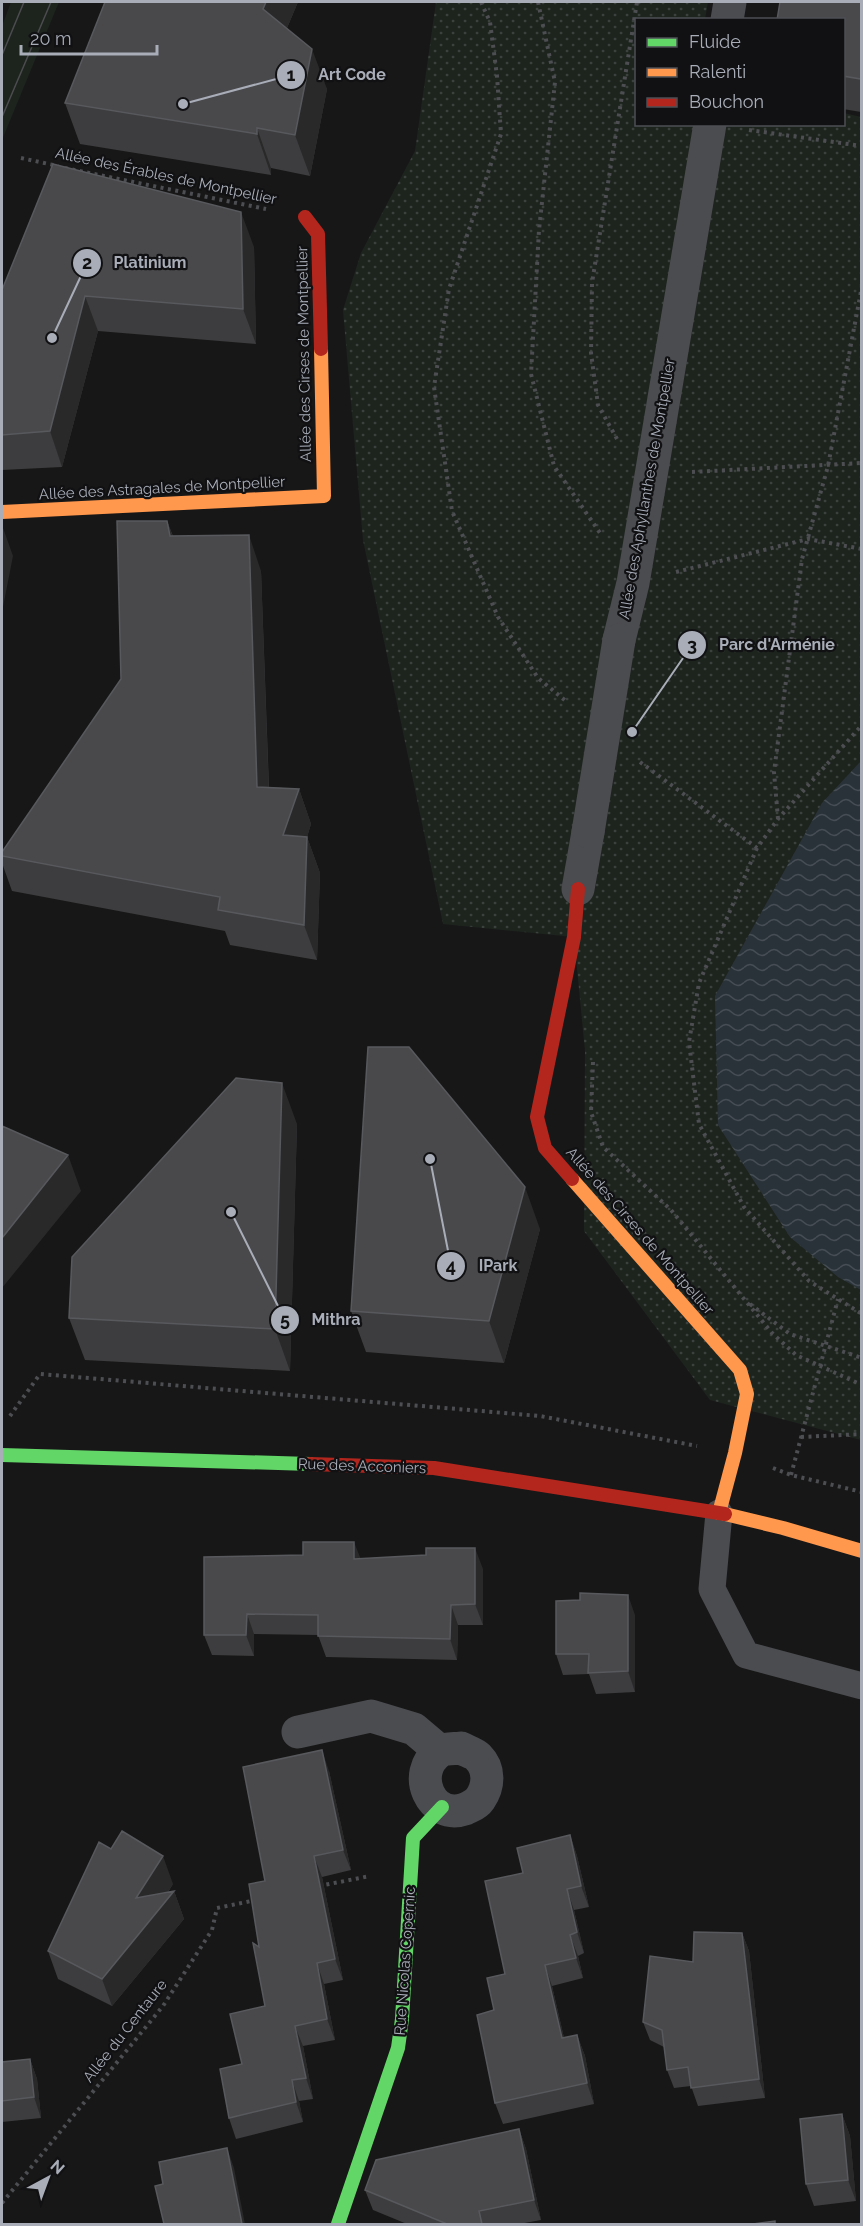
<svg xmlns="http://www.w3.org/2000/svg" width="863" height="2226" viewBox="0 0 863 2226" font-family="Raleway,sans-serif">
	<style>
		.green { fill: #1d241e }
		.park { fill: url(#park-dots) }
		.water { fill: url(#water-waves) }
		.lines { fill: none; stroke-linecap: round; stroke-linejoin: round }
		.path { stroke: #4d4e52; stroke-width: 4; stroke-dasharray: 3 4.5; stroke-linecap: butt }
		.lane { stroke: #4b4c50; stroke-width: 27 }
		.street { stroke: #4b4c50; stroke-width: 33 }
		.fast { stroke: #63d668; stroke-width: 14 }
		.slow { stroke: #ff974d; stroke-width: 14 }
		.jam { stroke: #b3261e; stroke-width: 14 }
		.tram { stroke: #4b4c4f; stroke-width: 1.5 }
		.street-bridge { stroke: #4b4c50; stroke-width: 33 }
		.wall { fill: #3d3d3f }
		.shaded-wall { fill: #29292a }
		.building { fill: #49494c; stroke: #58595d; stroke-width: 1.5 }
		.labels { text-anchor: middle; stroke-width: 4.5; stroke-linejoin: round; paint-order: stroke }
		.street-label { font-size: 15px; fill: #a8adb8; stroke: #111113 }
		.leader { fill: none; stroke: #a8adb8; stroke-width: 2 }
		.callout-dot { fill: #a8adb8; stroke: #111113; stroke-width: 2 }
		.mark-label { font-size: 18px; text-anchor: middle; font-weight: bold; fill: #111 }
		.callout-label { font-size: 16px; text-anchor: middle; font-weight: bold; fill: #a8adb8; stroke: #111113; stroke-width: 4.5; stroke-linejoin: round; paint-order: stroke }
	</style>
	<defs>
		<pattern id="park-dots" width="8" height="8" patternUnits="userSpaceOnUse" patternTransform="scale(1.5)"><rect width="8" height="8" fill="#1d241e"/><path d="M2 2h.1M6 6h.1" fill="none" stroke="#3b413d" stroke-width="1.8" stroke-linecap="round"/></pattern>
		<pattern id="water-waves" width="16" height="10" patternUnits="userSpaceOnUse" patternTransform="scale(1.5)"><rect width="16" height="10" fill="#2a3239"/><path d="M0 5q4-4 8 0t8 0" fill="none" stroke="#464d54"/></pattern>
	</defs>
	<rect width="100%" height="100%" fill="#171717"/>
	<path class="green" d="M 11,2 L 59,2 L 2,140 L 2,26 Z"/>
	<path class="park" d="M 436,2 L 708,2 L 705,19 L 636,20 L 636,124 L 844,124 L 844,113 L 861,117 L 861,1440 L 710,1400 L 584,1231 L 585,1051 L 574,937 L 443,924 L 363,540 L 343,310 L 361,253 L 415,151 Z"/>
	<path class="water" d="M 861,761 L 861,1290 L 838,1277 L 790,1237 L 718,1125 L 715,996 L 822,803 Z"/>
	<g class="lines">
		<path class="path" d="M 481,2 L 490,22 L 497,76 L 501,134 L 449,289 L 434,387 L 452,511 L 498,617 L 538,678 L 567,702
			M 538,2 L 555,82 L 539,230 L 531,374 L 554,466 L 600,533
			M 749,130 L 862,146
			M 21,158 L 58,166
			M 65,168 L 266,209
			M 617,439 L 598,405 L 591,353 L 592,283 L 637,2
			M 692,472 L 862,463
			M 676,572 L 808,539 L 862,549
			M 640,762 L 757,848 L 778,819 L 862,725
			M 778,819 L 774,772 L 802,559 L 828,466 L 862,286
			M 757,848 L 699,983 L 689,1042 L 699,1124 L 744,1207 L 809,1281 L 862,1314
			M 593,1062 L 591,1112 L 603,1147 L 671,1210 L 772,1333 L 796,1355 L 862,1385
			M 750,1304 L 790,1334 L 862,1358
			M 10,1416 L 40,1374 L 540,1416 L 697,1446
			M 801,1437 L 862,1434
			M 773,1468 L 791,1475 L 862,1492
			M 791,1475 L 838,1299
			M 319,1886 L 370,1876
			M 2,2203 L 163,2006 L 212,1930 L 217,1908 L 256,1900"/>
		<path class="lane" d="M 719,1513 L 712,1589 L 746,1655 L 862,1686"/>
		<path class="street" d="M 727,20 L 730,2
			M 619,640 L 633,583 L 710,124
			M 578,889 L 588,832
			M 298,1732 L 371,1716 L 414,1729 L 440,1751
			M 461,1748 C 466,1751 474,1753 478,1757 C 490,1769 489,1786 480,1799 C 476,1805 471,1806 465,1809 C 431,1821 410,1773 439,1752 C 444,1748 455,1749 461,1748 Z"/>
		<path class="fast" d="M 2,1455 L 310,1464
			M 338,2224 L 398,2048 L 402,2019 L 413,1838 L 442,1807"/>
		<path class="slow" d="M 2,512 L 324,496 L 321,349
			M 572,1179 L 740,1370 L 747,1394 L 735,1453 L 719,1513
			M 725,1514 L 783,1528 L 862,1551"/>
		<path class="jam" d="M 305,217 L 318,234 L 321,349
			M 572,1179 L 545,1148 L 537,1117 L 574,937 L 578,889
			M 310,1464 L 434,1468 L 725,1514"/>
		<path class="tram" d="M 2,55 L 24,2
			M 2,117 L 51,2"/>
		<path class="street-bridge" d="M 588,832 L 619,640"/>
	</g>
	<path class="wall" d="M 105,2 L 298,2 L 287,28 L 327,89 L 310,176 L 271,168 L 271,175 L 80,144 L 65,103 Z
		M 861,2 L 861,112 L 843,109 L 843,20 Z
		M 254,247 L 256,344 L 98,331 L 62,467 L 2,470 L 2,290 Z
		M 167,521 L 173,536 L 261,571 L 269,787 L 299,789 L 311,824 L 307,837 L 320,873 L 317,960 L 230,945 L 225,931 L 12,891 L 2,863 L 2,852 L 121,679 Z
		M 297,1124 L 290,1371 L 85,1360 L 69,1318 Z
		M 540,1229 L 504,1363 L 366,1352 L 351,1311 Z
		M 426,1555 L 483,1569 L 483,1625 L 458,1625 L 457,1660 L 326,1657 L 318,1635 L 254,1634 L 254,1656 L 212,1655 L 204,1635 L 360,1559 Z
		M 635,1615 L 635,1692 L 596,1694 L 589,1674 L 563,1675 L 556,1654 Z
		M 329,1771 L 351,1870 L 322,1877 L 343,1980 L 324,1984 L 335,2040 L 303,2046 L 313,2099 L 299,2101 L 303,2122 L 236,2139 L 229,2118 L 242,2064 L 265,2006 L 259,1947 L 265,1881 Z
		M 570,1835 L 577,1856 L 589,1907 L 574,1910 L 584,1953 L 578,1956 L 583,1978 L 552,1986 L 564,2038 L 577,2035 L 585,2056 L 594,2104 L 503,2124 L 495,2103 L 494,2010 L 505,1974 L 523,1873 Z
		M 173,1884 L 168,1892 L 174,1891 L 184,1919 L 112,2006 L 58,1979 L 48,1951 Z
		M 742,1933 L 749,1951 L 765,2098 L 698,2106 L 691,2086 L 674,2088 L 667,2070 L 664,2047 L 650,2040 L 643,2022 L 693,1962 Z
		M 30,2059 L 37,2079 L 41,2118 L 2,2122 L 2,2062 Z
		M 842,2114 L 850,2136 L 856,2201 L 814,2206 L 806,2184 Z
		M 519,2129 L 526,2149 L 541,2220 L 519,2224 L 407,2224 L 373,2210 L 365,2190 Z"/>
	<path class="shaded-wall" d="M 266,2 L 298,2 L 278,49 L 263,9 Z
		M 312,49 L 327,89 L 310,176 L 295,135 Z
		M 257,128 L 271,168 L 271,175 L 257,134 Z
		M 241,212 L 254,247 L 256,344 L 243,309 Z
		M 85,296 L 98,331 L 62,467 L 50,431 Z
		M 167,521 L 180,556 L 170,536 Z
		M 2,525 L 13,556 L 2,612 Z
		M 249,535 L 261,571 L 270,822 L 257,787 Z
		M 299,789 L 311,824 L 307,837 L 320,873 L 317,960 L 304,925 L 283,835 Z
		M 282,1083 L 297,1124 L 290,1371 L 275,1329 Z
		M 68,1155 L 81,1191 L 2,1288 L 2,1238 Z
		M 525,1187 L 540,1229 L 504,1363 L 489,1321 Z
		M 354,1542 L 362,1562 L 354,1559 Z
		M 475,1548 L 483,1569 L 483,1625 L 475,1604 Z
		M 628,1595 L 635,1615 L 635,1692 L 628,1671 Z
		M 451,1605 L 458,1625 L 457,1660 L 450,1639 Z
		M 247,1614 L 254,1634 L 254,1656 L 246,1635 Z
		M 322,1750 L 329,1771 L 351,1870 L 343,1850 Z
		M 570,1835 L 577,1856 L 589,1907 L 581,1886 Z
		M 163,1856 L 173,1884 L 150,1919 L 174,1891 L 184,1919 L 112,2006 L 102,1979 L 136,1898 Z
		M 314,1856 L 322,1877 L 343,1980 L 335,1959 Z
		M 567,1889 L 574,1910 L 584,1953 L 577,1932 Z
		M 742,1933 L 749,1951 L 765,2098 L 759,2079 Z
		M 570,1935 L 578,1956 L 583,1978 L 576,1958 Z
		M 317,1963 L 324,1984 L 335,2040 L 327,2019 Z
		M 545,1965 L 552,1986 L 569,2059 L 562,2038 Z
		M 295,2026 L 303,2046 L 313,2099 L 306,2078 Z
		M 577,2035 L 585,2056 L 594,2104 L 587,2083 Z
		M 30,2059 L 37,2079 L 41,2118 L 34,2097 Z
		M 292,2080 L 299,2101 L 303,2122 L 296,2102 Z
		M 842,2114 L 850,2136 L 856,2201 L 848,2180 Z
		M 519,2129 L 526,2149 L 541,2220 L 534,2200 Z
		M 227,2148 L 234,2168 L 245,2224 L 242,2224 Z"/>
	<path class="building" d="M 105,2 L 266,2 L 263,9 L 312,49 L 295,135 L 257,128 L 257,134 L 65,103 Z
		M 780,2 L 861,2 L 861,79 L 843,76 L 843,20 L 777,20 Z
		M 53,164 L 241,212 L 243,309 L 85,296 L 50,431 L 2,435 L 2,290 Z
		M 117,521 L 167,521 L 170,536 L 249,535 L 257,787 L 299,789 L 283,835 L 307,837 L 304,925 L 218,910 L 220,897 L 2,856 L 2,852 L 121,679 Z
		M 368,1047 L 409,1047 L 525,1187 L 489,1321 L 351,1311 Z
		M 236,1078 L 282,1083 L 275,1329 L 69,1318 L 72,1257 Z
		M 2,1126 L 68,1155 L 2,1238 Z
		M 303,1542 L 354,1542 L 354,1559 L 426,1555 L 426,1548 L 475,1548 L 475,1604 L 451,1605 L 450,1639 L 318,1636 L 318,1615 L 247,1614 L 246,1635 L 204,1635 L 204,1557 L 303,1555 Z
		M 580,1593 L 628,1595 L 628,1671 L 588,1673 L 589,1654 L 556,1654 L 556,1601 L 580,1600 Z
		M 322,1750 L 343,1850 L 314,1856 L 335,1959 L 317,1963 L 327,2019 L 295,2026 L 306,2078 L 292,2080 L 296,2102 L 229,2118 L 220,2069 L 242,2064 L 230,2014 L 265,2006 L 253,1943 L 259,1947 L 249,1884 L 265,1881 L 243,1767 Z
		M 122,1831 L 163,1856 L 136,1898 L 174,1891 L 102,1979 L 48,1951 L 99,1842 L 111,1849 Z
		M 570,1835 L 581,1886 L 567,1889 L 577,1932 L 570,1935 L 576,1958 L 545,1965 L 562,2038 L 577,2035 L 587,2083 L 495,2103 L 477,2015 L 494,2010 L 487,1978 L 505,1974 L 485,1881 L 523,1873 L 517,1848 Z
		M 694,1932 L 742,1933 L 759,2079 L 691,2088 L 688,2067 L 667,2070 L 662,2030 L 643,2022 L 650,1956 L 693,1962 Z
		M 30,2059 L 34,2097 L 2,2101 L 2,2062 Z
		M 842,2114 L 848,2180 L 806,2184 L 800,2119 Z
		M 519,2129 L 534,2200 L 479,2211 L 482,2224 L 447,2224 L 365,2190 L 376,2160 Z
		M 227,2148 L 242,2224 L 164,2224 L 155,2186 L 163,2184 L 159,2162 Z
		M 775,2221 L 775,2224 L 753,2224 Z"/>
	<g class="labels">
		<g class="street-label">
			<text transform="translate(166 176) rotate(12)" y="5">Allée des Érables de Montpellier</text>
			<text transform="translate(304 354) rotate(-91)" y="5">Allée des Cirses de Montpellier</text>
			<text transform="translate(162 488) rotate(-3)" y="5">Allée des Astragales de Montpellier</text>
			<text transform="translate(647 489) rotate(-80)" y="5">Allée des Aphyllanthes de Montpellier</text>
			<text transform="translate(640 1231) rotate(49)" y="5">Allée des Cirses de Montpellier</text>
			<text transform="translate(362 1466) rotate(2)" y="5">Rue des Acconiers</text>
			<text transform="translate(405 1961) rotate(-86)" y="5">Rue Nicolas Copernic</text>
			<text transform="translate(125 2031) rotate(-52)" y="5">Allée du Centaure</text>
		</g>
	</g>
	<path class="leader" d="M183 104L291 75M52 338L87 263M632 732L692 645M430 1159L451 1266M231 1212L285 1320"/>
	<g class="callout-dot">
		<circle cx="183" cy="104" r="6"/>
		<circle cx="52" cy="338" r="6"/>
		<circle cx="632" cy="732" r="6"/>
		<circle cx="430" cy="1159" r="6"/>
		<circle cx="231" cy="1212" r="6"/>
		<circle cx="291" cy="75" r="15"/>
		<circle cx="87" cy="263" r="15"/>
		<circle cx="692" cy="645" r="15"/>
		<circle cx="451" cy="1266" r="15"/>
		<circle cx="285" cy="1320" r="15"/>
	</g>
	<g class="mark-label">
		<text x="291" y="81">1</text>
		<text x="87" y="269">2</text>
		<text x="692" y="651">3</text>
		<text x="451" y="1272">4</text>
		<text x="285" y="1326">5</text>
	</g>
	<g class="callout-label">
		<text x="352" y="80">Art Code</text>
		<text x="150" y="268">Platinium</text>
		<text x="777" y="650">Parc d'Arménie</text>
		<text x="498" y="1271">IPark</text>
		<text x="336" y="1325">Mithra</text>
	</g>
	<rect width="863" height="2226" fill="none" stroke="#a8adb8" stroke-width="6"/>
	<rect x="635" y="18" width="210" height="108" fill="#111113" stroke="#4d4f55" stroke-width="1.5"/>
	<rect x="647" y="38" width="30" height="9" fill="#63d668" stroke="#4d4f55" stroke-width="1.5"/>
	<text x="689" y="48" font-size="18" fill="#a8adb8">Fluide</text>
	<rect x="647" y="68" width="30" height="9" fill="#ff974d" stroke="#4d4f55" stroke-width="1.5"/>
	<text x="689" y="78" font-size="18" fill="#a8adb8">Ralenti</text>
	<rect x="647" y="98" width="30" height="9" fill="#b3261e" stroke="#4d4f55" stroke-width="1.5"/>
	<text x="689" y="108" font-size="18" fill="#a8adb8">Bouchon</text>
	<g transform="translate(48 2178) rotate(41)" stroke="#111113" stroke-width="4.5" paint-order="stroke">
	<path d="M0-4.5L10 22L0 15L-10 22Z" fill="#a8adb8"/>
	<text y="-9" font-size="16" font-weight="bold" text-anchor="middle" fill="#a8adb8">N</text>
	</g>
	<path d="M21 45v9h136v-9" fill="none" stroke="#a8adb8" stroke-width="3"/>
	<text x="30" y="45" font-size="18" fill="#a8adb8" stroke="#111113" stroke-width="4.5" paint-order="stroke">20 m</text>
</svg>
